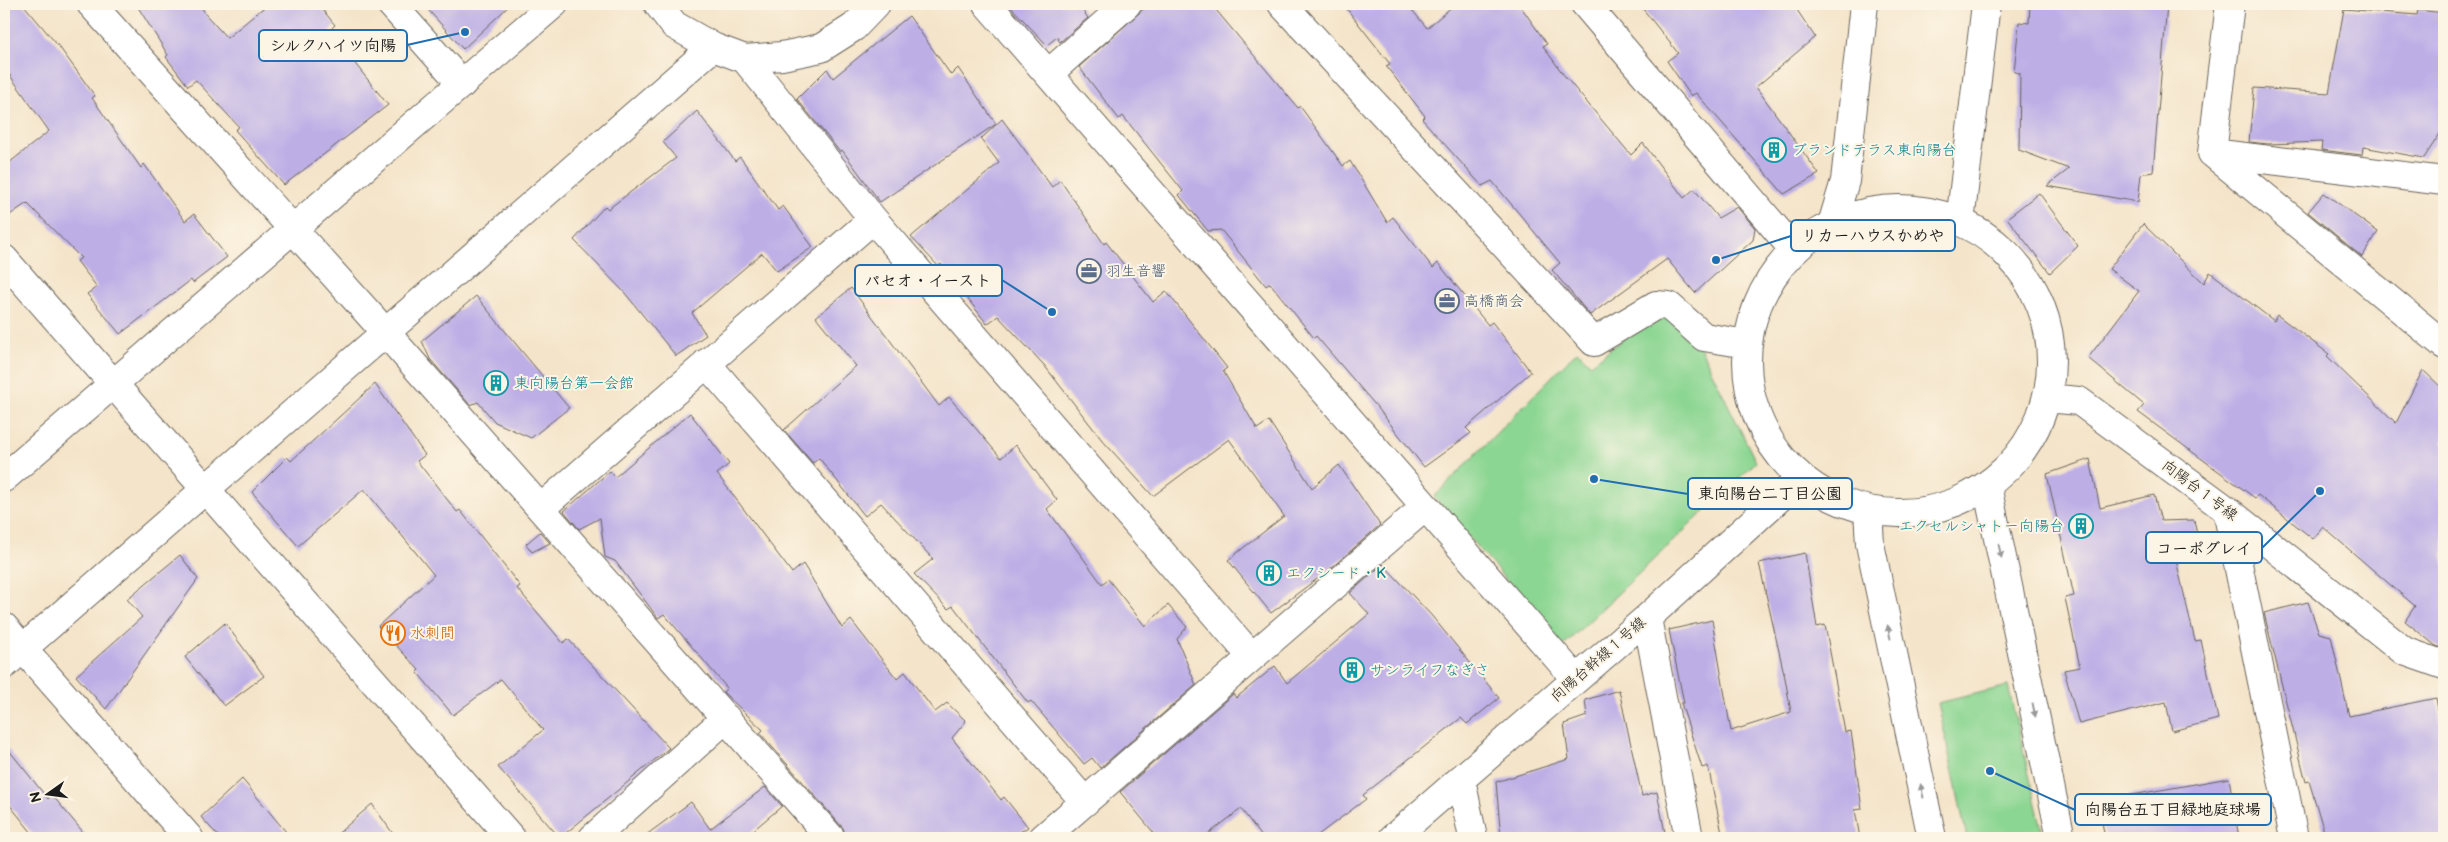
<svg xmlns="http://www.w3.org/2000/svg" width="2448" height="842" viewBox="0 0 2448 842" font-family="'Balsamiq Sans','Klee One',sans-serif">
	<style>
		.green { fill: #8bd692; stroke: #547957 }
		.building { fill: #bdafe6 }
		.lines { fill: none; stroke-linecap: round; stroke-linejoin: round }
		.minor-casing { stroke: #686259; stroke-width: 30 }
		.minor { stroke: #fff; stroke-width: 28 }
		.oneway { fill: #999 }
		.labels { text-anchor: middle; stroke-width: 4; stroke-linejoin: round; paint-order: stroke }
		.culture-label { font-size: 15px; fill: #0d838f; stroke: #fcf5e5; text-anchor: start }
		.service-label { font-size: 15px; fill: #4e5e75; stroke: #fcf5e5; text-anchor: start }
		.street-label { font-size: 15px; fill: #1c1c1c; stroke: #fcf5e5 }
		.food-label { font-size: 15px; fill: #c56008; stroke: #fcf5e5; text-anchor: start }
		.leader { fill: none; stroke: #1f6fb2; stroke-width: 2 }
		.callout-dot { fill: #1f6fb2; stroke: #fcf5e5; stroke-width: 2 }
		.callout { fill: #fcf5e5; stroke: #1f6fb2; stroke-width: 2 }
		.callout-label { font-size: 16px; text-anchor: middle; font-weight: bold; fill: #1c1c1c }
	</style>
	<rect width="100%" height="100%" fill="#fcf5e5"/>
	<filter id="ink" filterUnits="userSpaceOnUse"><feTurbulence type="fractalNoise" baseFrequency=".02" numOctaves="2"/><feDisplacementMap in="SourceGraphic" scale="10" xChannelSelector="R" yChannelSelector="G"/><feConvolveMatrix kernelMatrix="1 2 1 2 8 2 1 2 1" color-interpolation-filters="sRGB"/></filter>
	<filter id="wash" filterUnits="userSpaceOnUse"><feTurbulence type="fractalNoise" baseFrequency=".0096" numOctaves="4" result="noise"/><feDisplacementMap in="SourceGraphic" scale="20" xChannelSelector="R" yChannelSelector="G"/><feGaussianBlur stdDeviation="1.12" result="paint"/><feColorMatrix in="noise" values="0 0 0 0 0 0 0 0 0 0 0 0 0 0 0 0 0 1.4 0 .05"/><feComposite in="paint" operator="in"/></filter>
	<g filter="url(#wash)">
		<rect width="100%" height="100%" fill="#f4e4c9"/>
		<path class="green" d="M 1665,314 L 1700,347 L 1756,462 L 1563,646 L 1434,497 L 1577,351 L 1591,364 L 1648,320 Z
			M 2008,686 L 2044,838 L 1967,838 L 1938,703 Z"/>
		<g id="blocks">
			<path class="building" d="M 4,4 L 23,4 L 60,48 L 95,96 L 92,98 L 141,168 L 144,164 L 185,221 L 194,214 L 227,257 L 193,283 L 191,280 L 120,334 L 87,294 L 97,287 L 77,261 L 81,258 L 27,203 L 4,219 L 4,167 L 49,131 L 4,67 Z
				M 136,4 L 200,4 L 206,15 L 227,38 L 268,4 L 318,4 L 335,25 L 329,31 L 388,105 L 284,185 L 235,130 L 239,127 L 196,80 L 188,86 L 166,57 L 168,55 Z
				M 423,4 L 511,4 L 463,49 Z
				M 1008,4 L 1078,4 L 1088,18 L 1060,42 L 1057,37 L 1047,45 Z
				M 1149,4 L 1211,4 L 1298,108 L 1300,106 L 1343,166 L 1350,161 L 1387,222 L 1393,217 L 1433,268 L 1438,263 L 1488,325 L 1492,322 L 1531,372 L 1466,428 L 1471,433 L 1424,467 L 1377,407 L 1316,336 L 1314,338 L 1270,283 L 1266,286 L 1221,230 L 1208,231 L 1179,195 L 1183,191 L 1123,116 L 1119,119 L 1079,67 Z
				M 1343,4 L 1407,4 L 1427,28 L 1455,4 L 1519,4 L 1547,44 L 1543,46 L 1563,74 L 1631,155 L 1643,143 L 1684,198 L 1694,189 L 1718,218 L 1737,207 L 1755,228 L 1753,240 L 1695,293 L 1667,259 L 1590,315 L 1552,270 L 1560,263 L 1492,181 L 1482,186 L 1422,119 L 1425,116 L 1386,66 L 1390,64 Z
				M 1639,4 L 1793,4 L 1815,37 L 1756,87 L 1819,174 L 1784,194 L 1696,93 L 1691,96 L 1667,61 L 1678,53 Z
				M 2030,4 L 2167,4 L 2153,172 L 2141,174 L 2138,202 L 2047,186 L 2069,169 L 2019,150 L 2020,73 L 2014,72 L 2019,22 L 2029,23 Z
				M 2344,9 L 2417,15 L 2418,10 L 2444,13 L 2444,107 L 2441,132 L 2424,158 L 2363,147 L 2362,155 L 2321,150 L 2322,142 L 2268,144 L 2249,142 L 2254,88 L 2329,93 Z
				M 909,16 L 951,75 L 958,68 L 996,124 L 880,202 L 842,150 L 840,152 L 797,99 L 827,69 L 833,78 Z
				M 697,111 L 735,161 L 740,157 L 778,210 L 783,206 L 813,247 L 777,271 L 762,253 L 692,313 L 706,335 L 676,356 L 624,292 L 574,240 L 605,206 L 608,209 L 676,158 L 663,142 Z
				M 1002,119 L 1052,187 L 1060,180 L 1104,244 L 1106,242 L 1153,302 L 1166,291 L 1227,368 L 1223,371 L 1257,429 L 1269,421 L 1312,488 L 1339,465 L 1380,525 L 1329,570 L 1271,613 L 1228,560 L 1284,516 L 1229,439 L 1153,496 L 1102,440 L 1044,365 L 998,316 L 987,324 L 941,264 L 938,266 L 911,237 L 999,163 L 981,139 Z
				M 2039,193 L 2078,246 L 2050,273 L 2007,218 Z
				M 2324,193 L 2378,232 L 2362,257 L 2308,212 Z
				M 2143,224 L 2204,283 L 2210,272 L 2274,321 L 2277,315 L 2329,354 L 2327,356 L 2396,423 L 2423,370 L 2444,390 L 2444,649 L 2436,646 L 2405,621 L 2415,606 L 2323,527 L 2313,539 L 2258,495 L 2255,498 L 2138,412 L 2144,405 L 2088,358 L 2139,291 L 2109,269 Z
				M 851,288 L 939,406 L 949,397 L 1001,458 L 1016,445 L 1057,500 L 1047,509 L 1102,584 L 1108,579 L 1145,626 L 1168,605 L 1187,627 L 1177,639 L 1196,685 L 1100,768 L 1092,758 L 1084,764 L 1031,701 L 1028,703 L 953,606 L 948,609 L 914,574 L 933,559 L 881,503 L 865,516 L 819,458 L 813,463 L 784,430 L 856,366 L 816,317 Z
				M 476,296 L 569,408 L 531,438 L 495,422 L 478,402 L 470,405 L 430,359 L 422,341 Z
				M 375,384 L 425,455 L 417,461 L 457,512 L 460,510 L 520,586 L 517,588 L 563,643 L 568,639 L 669,748 L 560,838 L 498,767 L 543,730 L 501,679 L 453,715 L 417,672 L 419,670 L 378,626 L 434,575 L 364,489 L 298,546 L 252,492 L 287,457 L 291,461 Z
				M 690,413 L 729,464 L 717,474 L 792,573 L 803,564 L 842,628 L 851,620 L 897,679 L 905,672 L 935,712 L 947,703 L 966,721 L 952,738 L 1001,800 L 1004,797 L 1028,827 L 1011,838 L 846,838 L 843,828 L 760,733 L 763,730 L 723,692 L 727,688 L 664,614 L 658,618 L 615,561 L 605,557 L 600,518 L 579,529 L 564,511 L 610,471 L 615,477 Z
				M 2090,459 L 2100,508 L 2154,495 L 2161,521 L 2194,520 L 2201,554 L 2176,560 L 2195,641 L 2201,640 L 2218,719 L 2172,731 L 2166,702 L 2079,724 L 2064,670 L 2080,667 L 2065,598 L 2074,596 L 2047,474 Z
				M 540,532 L 550,543 L 532,552 L 526,544 Z
				M 1805,553 L 1817,627 L 1825,625 L 1845,732 L 1851,731 L 1862,809 L 1855,810 L 1860,838 L 1723,838 L 1708,766 L 1702,768 L 1681,703 L 1684,703 L 1669,630 L 1712,620 L 1731,731 L 1791,712 L 1785,678 L 1759,563 Z
				M 180,555 L 198,579 L 106,709 L 76,676 L 142,617 L 127,599 Z
				M 1383,564 L 1431,615 L 1499,698 L 1467,724 L 1461,718 L 1363,795 L 1366,799 L 1314,838 L 1263,838 L 1241,809 L 1203,838 L 1158,838 L 1120,792 L 1233,694 L 1236,698 L 1275,666 L 1287,683 L 1369,614 L 1350,593 Z
				M 2308,602 L 2319,633 L 2331,636 L 2349,716 L 2436,698 L 2444,743 L 2444,838 L 2326,838 L 2309,781 L 2306,782 L 2264,613 Z
				M 225,623 L 264,676 L 224,706 L 185,657 Z
				M 1619,690 L 1642,796 L 1657,792 L 1666,838 L 1501,838 L 1496,782 L 1569,759 L 1564,724 L 1587,716 L 1585,700 Z
				M 4,744 L 48,799 L 52,795 L 88,838 L 36,838 L 4,798 Z
				M 2229,778 L 2239,838 L 2105,838 L 2098,801 Z
				M 242,779 L 291,838 L 220,838 L 201,817 Z
				M 765,787 L 782,806 L 744,838 L 642,838 L 691,802 L 710,829 Z
				M 372,804 L 396,838 L 333,838 Z"/>
		</g>
	</g>
	<g filter="url(#ink)">
		<use href="#blocks" fill-opacity="0" stroke="#686259" stroke-width="1"/>
		<g class="lines">
			<defs>
				<path id="minor" d="M 91,4 L 386,333 L 831,838
					M 391,4 L 462,84
					M 658,4 L 674,25 L 713,47 L 745,59 L 782,56 L 821,48 L 854,27 L 876,4
					M 987,4 L 1575,678
					M 1282,4 L 1594,342 L 1656,305 L 1669,306 L 1704,337 L 1747,344
					M 1585,4 L 1794,250
					M 2230,4 L 2212,153 L 2444,345
					M 745,59 L 873,219 L 1252,657
					M 1048,74 L 1127,4
					M 2212,153 L 2444,181
					M1747 361a152 152 0 1 1 304 0a152 152 0 1 1-304 0Z
					M 1960,222 L 1986,4
					M 1832,224 L 1845,181 L 1864,4
					M 4,259 L 511,838
					M 706,363 L 1085,802
					M 2047,398 L 2079,401 L 2227,510 L 2404,651 L 2444,665
					M 4,478 L 554,4
					M 1987,486 L 2061,838
					M 541,508 L 873,219
					M 2227,510 L 2294,838
					M 1868,511 L 1870,544 L 1932,838
					M 1647,618 L 1689,838
					M 4,627 L 189,838
					M 4,665 L 713,47
					M 1461,779 L 1473,838
					M 593,838 L 726,718
					M 1043,838 L 1425,507
					M 1393,838 L 1647,618 L 1801,478"/>
			</defs>
			<use href="#minor" class="minor-casing"/>
			<use href="#minor" class="minor"/>
		</g>
		<defs><path id="oneway-solid" d="M-6-.8H1V-3.2L6.5 0L1 3.2V.8H-6Z" transform="scale(1.25)"/></defs>
		<g class="oneway">
			<use href="#oneway-solid" transform="translate(2000 551) rotate(78)"/>
			<use href="#oneway-solid" transform="translate(1889 632) rotate(-102)"/>
			<use href="#oneway-solid" transform="translate(2034 710) rotate(78)"/>
			<use href="#oneway-solid" transform="translate(1922 791) rotate(-102)"/>
		</g>
	</g>
	<defs>
		<symbol id="building-ring" viewBox="-11 -11 22 22"><circle r="9.5" fill="#fcf5e5" stroke="#0f9aa8" stroke-width="1.5"/><path d="M-4-6H4V6H1V3H-1V6H-4ZM-2.5-4.3h1.7v1.8h-1.7ZM.8-4.3h1.7v1.8H.8ZM-2.5-1h1.7V.8h-1.7ZM.8-1h1.7V.8H.8Z" fill="#0f9aa8"/></symbol>
		<symbol id="office-ring" viewBox="-11 -11 22 22"><circle r="9.5" fill="#fcf5e5" stroke="#5c6f8a" stroke-width="1.5"/><path d="M-6-3h4V-5.5h4V-3h4V5H-6ZM-1-4.5V-3h2v-1.5ZM-6 0V1H6V0Z" fill="#5c6f8a"/></symbol>
		<symbol id="restaurant-ring" viewBox="-11 -11 22 22"><circle r="9.5" fill="#fcf5e5" stroke="#e8710a" stroke-width="1.5"/><path d="M-5-6h1v4h1v-4h1v4h1v-4h1v5L-1.5 .5V6h-2V.5L-5-1ZM5-6V6H3V1.5H1.5Q1.5-4 5-6Z" fill="#e8710a"/></symbol>
	</defs>
	<g fill-rule="evenodd">
		<use href="#building-ring" x="1760" y="136" width="28" height="28"/>
		<use href="#office-ring" x="1075" y="257" width="28" height="28"/>
		<use href="#office-ring" x="1433" y="287" width="28" height="28"/>
		<use href="#building-ring" x="482" y="369" width="28" height="28"/>
		<use href="#building-ring" x="2067" y="512" width="28" height="28"/>
		<use href="#building-ring" x="1255" y="559" width="28" height="28"/>
		<use href="#restaurant-ring" x="379" y="619" width="28" height="28"/>
		<use href="#building-ring" x="1338" y="656" width="28" height="28"/>
	</g>
	<g class="labels">
		<g class="culture-label">
			<text x="1792" y="155">ブランドテラス東向陽台</text>
			<text x="514" y="388">東向陽台第一会館</text>
			<text x="2064" y="531" text-anchor="end">エクセルシャトー向陽台</text>
			<text x="1286" y="578">エクシード・K</text>
			<text x="1370" y="675">サンライフなぎさ</text>
		</g>
		<g class="service-label">
			<text x="1106" y="276">羽生音響</text>
			<text x="1464" y="306">高橋商会</text>
		</g>
		<g class="street-label">
			<text transform="translate(2200 490) rotate(37)" y="5">向陽台１号線</text>
			<text transform="translate(1598 659) rotate(-41)" y="5">向陽台幹線１号線</text>
		</g>
		<g class="food-label">
			<text x="410" y="638">水刺間</text>
		</g>
	</g>
	<path class="leader" d="M465 32L407 45M1716 260L1791 236M1052 312L1002 280M1594 479L1688 494M2320 491L2262 548M1990 771L2075 810"/>
	<g class="callout-dot">
		<circle cx="465" cy="32" r="5"/>
		<circle cx="1716" cy="260" r="5"/>
		<circle cx="1052" cy="312" r="5"/>
		<circle cx="1594" cy="479" r="5"/>
		<circle cx="2320" cy="491" r="5"/>
		<circle cx="1990" cy="771" r="5"/>
	</g>
	<g class="callout">
		<rect x="259" y="30" width="148" height="31" rx="5"/>
		<rect x="1791" y="220" width="164" height="31" rx="5"/>
		<rect x="855" y="265" width="147" height="31" rx="5"/>
		<rect x="1688" y="478" width="164" height="31" rx="5"/>
		<rect x="2146" y="532" width="116" height="31" rx="5"/>
		<rect x="2075" y="794" width="196" height="31" rx="5"/>
	</g>
	<g class="callout-label">
		<text x="333" y="51">シルクハイツ向陽</text>
		<text x="1873" y="241">リカーハウスかめや</text>
		<text x="928" y="286">パセオ・イースト</text>
		<text x="1770" y="499">東向陽台二丁目公園</text>
		<text x="2204" y="554">コーポグレイ</text>
		<text x="2173" y="815">向陽台五丁目緑地庭球場</text>
	</g>
	<rect width="2448" height="842" fill="none" stroke="#fcf5e5" stroke-width="20"/>
	<g transform="translate(48 794) rotate(256)" stroke="#fcf5e5" stroke-width="4" paint-order="stroke">
	<path d="M0-4L9 19L0 12L-9 19Z" fill="#1c1c1c"/>
	<text y="-8" font-size="14" font-weight="bold" text-anchor="middle" fill="#1c1c1c">N</text>
	</g>
</svg>
